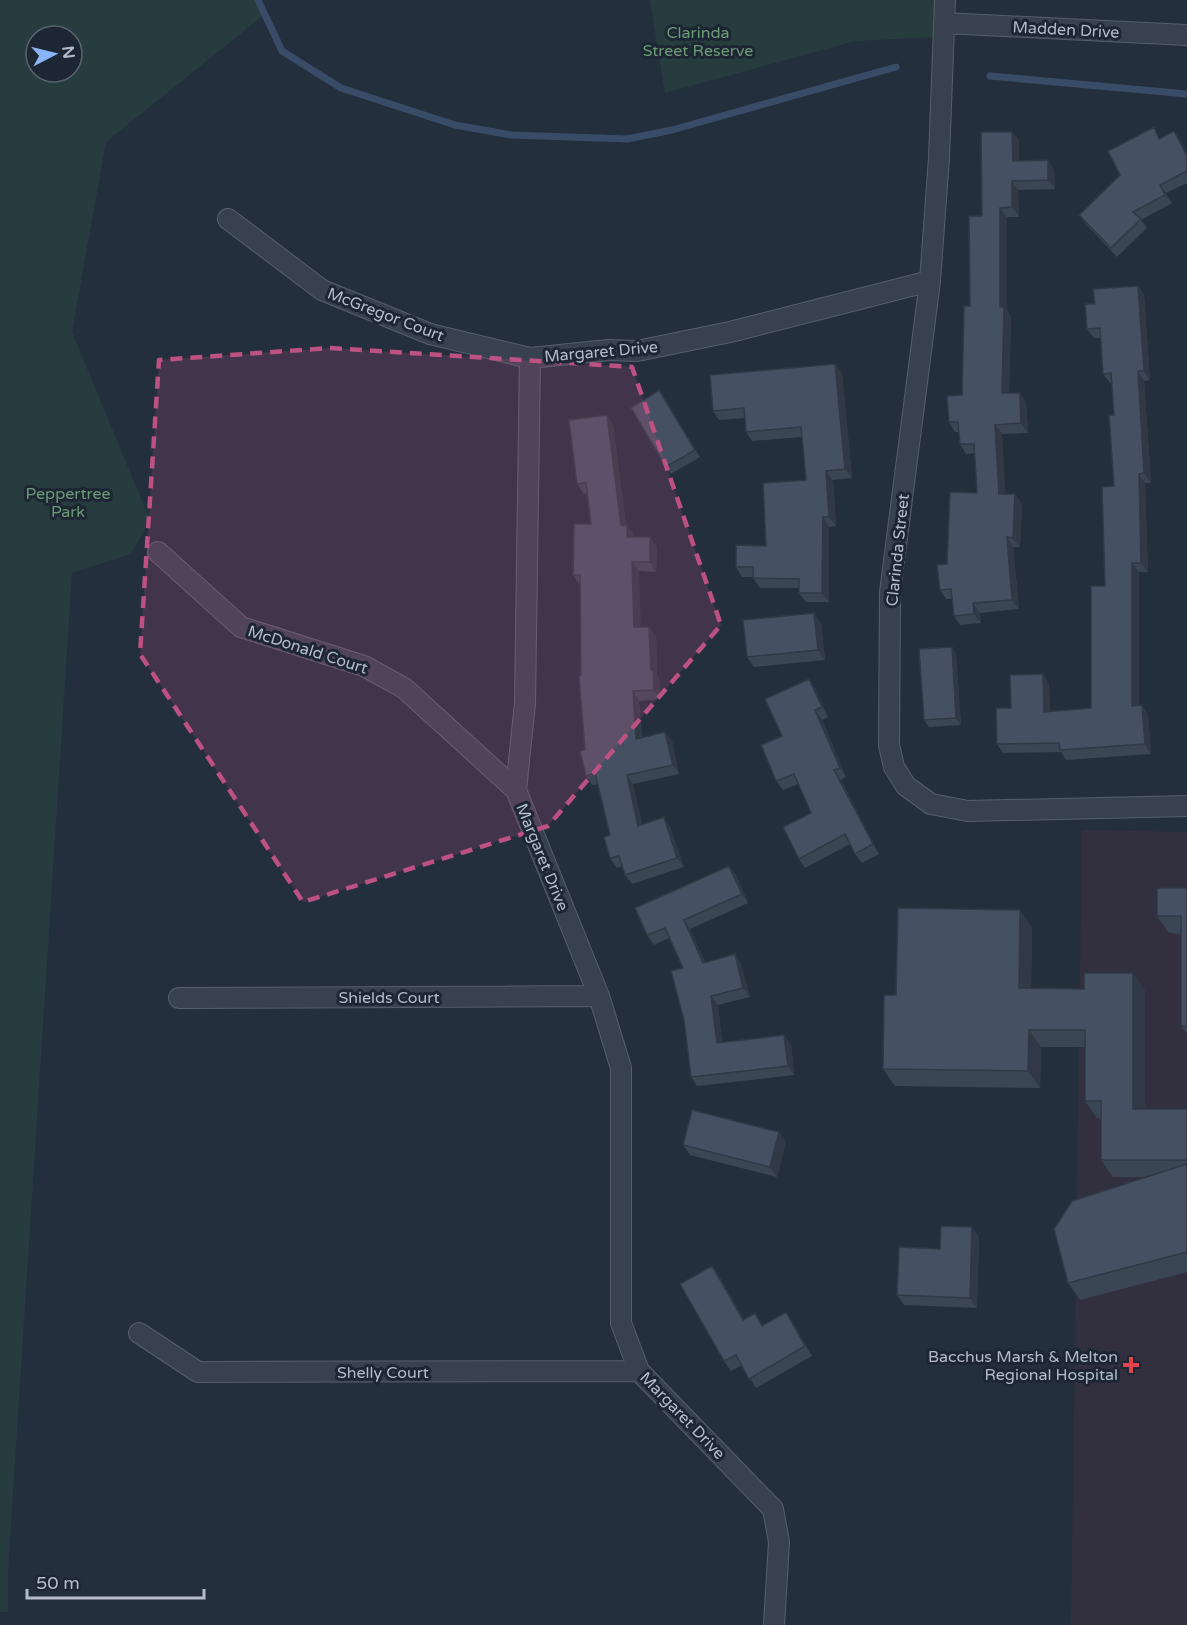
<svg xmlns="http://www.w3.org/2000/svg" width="1187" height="1625" viewBox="0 0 1187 1625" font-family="'Varela Round',sans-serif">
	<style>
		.medical { fill: #32303f }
		.green { fill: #263c3f; fill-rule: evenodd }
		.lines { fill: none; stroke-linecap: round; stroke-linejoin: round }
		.stream { stroke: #394c67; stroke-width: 7 }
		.street-casing { stroke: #565f6c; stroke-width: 22 }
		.street { stroke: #38414e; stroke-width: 20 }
		.wall { fill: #3b4654 }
		.shaded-wall { fill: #303945 }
		.building { fill: #455162; stroke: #303945; stroke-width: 1.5 }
		.marked { fill: #bd5182; fill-opacity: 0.2; stroke: #bd5182; stroke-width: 4.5; stroke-dasharray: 12 8; stroke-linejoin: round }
		.health-dot { fill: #e0444e; stroke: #1d2633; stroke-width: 2 }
		.labels { text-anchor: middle; stroke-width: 6; stroke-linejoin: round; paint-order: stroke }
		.street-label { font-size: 16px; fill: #b4bcc9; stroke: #1d2633 }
		.park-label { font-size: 16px; fill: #6b9a76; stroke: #1d2633 }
		.poi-label { font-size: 16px; fill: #b4bcc9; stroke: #1d2633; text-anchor: end }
	</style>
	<rect width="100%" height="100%" fill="#242f3e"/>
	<path class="medical" d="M 1082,830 L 1187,832 L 1187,1625 L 1071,1625 Z"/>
	<path class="green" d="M 0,0 L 258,0 L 265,14 L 106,142 L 72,332 L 150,520 L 131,554 L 72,573 L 8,1571 L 8,1612 L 0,1612 ZM 36,36 L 72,36 L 72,72 L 36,72 Z
		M 650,0 L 937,0 L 937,37 L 855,41 L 665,93 Z"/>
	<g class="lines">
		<path class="stream" d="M 258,0 L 282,51 L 341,88 L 455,125 L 511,135 L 627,139 L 672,130 L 896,67
			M 990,76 L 1187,94"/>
		<defs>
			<path id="street" d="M 945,0 L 939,158 L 930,281 L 890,592 L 889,745 L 894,767 L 906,786 L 931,804 L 968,811 L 1187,806
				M 944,23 L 1187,35
				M 228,219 L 322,290 L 430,334 L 530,358
				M 158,552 L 241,627 L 364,666 L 404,688 L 516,790
				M 179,998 L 599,996
				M 139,1333 L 198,1372 L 639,1371
				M 774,1625 L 779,1542 L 773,1509 L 639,1371 L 621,1323 L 621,1068 L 599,996 L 516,790 L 525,703 L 530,358 L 609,350 L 637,351 L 730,332 L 930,281"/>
		</defs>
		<use href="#street" class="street-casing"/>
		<use href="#street" class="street"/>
	</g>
	<path class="wall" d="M 1012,132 L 1019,141 L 1019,161 L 1054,170 L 1055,189 L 1018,190 L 1019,217 L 1007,217 L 1007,310 L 1011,317 L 1009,393 L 1026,402 L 1028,433 L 1002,434 L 1005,494 L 1015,494 L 1022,504 L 1020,547 L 1013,547 L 1019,609 L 980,613 L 981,623 L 960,625 L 954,616 L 952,599 L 946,599 L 940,590 L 947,564 L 977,493 L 975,453 L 966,454 L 960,444 L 959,432 L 955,432 L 949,422 L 962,395 L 970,306 L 982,216 Z
		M 1161,138 L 1180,140 L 1187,153 L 1187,183 L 1166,193 L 1172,203 L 1141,220 L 1147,228 L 1117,257 L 1085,223 L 1079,215 Z
		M 1138,286 L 1144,295 L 1150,380 L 1144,381 L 1151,483 L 1145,483 L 1148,572 L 1139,572 L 1139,705 L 1142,705 L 1148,715 L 1151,754 L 1066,760 L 1061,752 L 1003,753 L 997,744 L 1011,708 L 1043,674 L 1049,684 L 1050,711 L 1091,708 L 1105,586 L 1114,486 L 1114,415 L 1112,383 L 1110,383 L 1103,374 L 1101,338 L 1094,338 L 1087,329 L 1095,304 Z
		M 842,373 L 852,478 L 833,480 L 836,526 L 829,527 L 829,602 L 806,602 L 799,593 L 799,588 L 760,588 L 753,578 L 753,577 L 742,577 L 736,567 L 766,546 L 806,480 L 802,437 L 752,441 L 746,432 L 745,418 L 719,420 L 713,411 Z
		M 664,397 L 700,457 L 671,474 L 666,467 Z
		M 613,425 L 626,525 L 634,534 L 634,537 L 650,537 L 657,547 L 656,572 L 639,571 L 640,627 L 649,627 L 656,637 L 657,676 L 659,679 L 661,699 L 639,701 L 642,737 L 672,741 L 679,774 L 633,784 L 642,824 L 670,827 L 684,867 L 632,884 L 625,875 L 622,866 L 617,868 L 610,858 L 610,835 L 598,784 L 592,785 L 586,776 L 585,750 L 581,675 L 580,585 L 573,575 L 591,524 L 587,493 L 584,494 L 577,484 Z
		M 814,613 L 821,623 L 825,660 L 754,667 L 747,657 Z
		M 952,647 L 956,654 L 961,725 L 929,727 L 924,720 Z
		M 815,688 L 828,717 L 822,720 L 846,777 L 841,780 L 879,854 L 862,863 L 855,854 L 850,844 L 805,868 L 799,859 L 811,813 L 798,784 L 783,790 L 776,781 L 782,736 Z
		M 729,866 L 736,875 L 748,903 L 690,929 L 705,962 L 741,964 L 750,997 L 718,1005 L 722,1042 L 791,1044 L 794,1075 L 697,1086 L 691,1077 L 683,968 L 669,938 L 654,945 L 647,935 Z
		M 1187,888 L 1187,1034 L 1181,1026 L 1181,934 L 1169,933 L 1157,916 Z
		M 1032,927 L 1031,988 L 1084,989 L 1133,973 L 1145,990 L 1145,1109 L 1187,1109 L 1187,1272 L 1080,1300 L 1068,1283 L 1146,1177 L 1113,1177 L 1101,1160 L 1101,1118 L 1097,1118 L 1085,1101 L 1085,1047 L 1041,1047 L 1040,1088 L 895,1086 L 883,1069 L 896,995 Z
		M 786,1142 L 777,1177 L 690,1155 L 683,1145 Z
		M 979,1237 L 977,1308 L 904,1305 L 897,1295 L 940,1249 Z
		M 712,1266 L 719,1276 L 744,1319 L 762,1325 L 793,1322 L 812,1356 L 756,1388 L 742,1365 L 731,1371 L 724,1361 Z"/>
	<path class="shaded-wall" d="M 1174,131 L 1180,140 L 1187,153 L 1187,156 Z
		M 1012,132 L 1019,141 L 1019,171 L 1013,161 Z
		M 1048,160 L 1054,170 L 1055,189 L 1048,180 Z
		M 1012,181 L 1018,190 L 1019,217 L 1012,207 Z
		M 1160,185 L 1166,193 L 1172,203 L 1165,195 Z
		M 1000,208 L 1007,217 L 1007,310 L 1011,317 L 1009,403 L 1002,393 L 1000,307 Z
		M 1138,286 L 1144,295 L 1150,380 L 1144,371 Z
		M 835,364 L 842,373 L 852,478 L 845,469 Z
		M 1138,371 L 1144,381 L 1151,483 L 1144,473 Z
		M 659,390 L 664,397 L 700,457 L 695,450 Z
		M 1020,393 L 1026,402 L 1028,433 L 1021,423 Z
		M 607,415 L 613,425 L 627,532 L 627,525 L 634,534 L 633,546 L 627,537 L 621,525 Z
		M 995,425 L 1002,434 L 1006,503 L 999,494 Z
		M 826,471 L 833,480 L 836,526 L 829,517 Z
		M 1139,474 L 1145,483 L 1148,572 L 1141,563 Z
		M 1015,494 L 1022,504 L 1020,547 L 1013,538 Z
		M 823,517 L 829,527 L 829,602 L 822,593 Z
		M 650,537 L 657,547 L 656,572 L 650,562 Z
		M 1007,537 L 1013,547 L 1019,609 L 1012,600 Z
		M 632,562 L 639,571 L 641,637 L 634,627 Z
		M 1132,563 L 1139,572 L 1139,715 L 1132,706 Z
		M 973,603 L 980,613 L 981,623 L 974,614 Z
		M 814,613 L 821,623 L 825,660 L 818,650 Z
		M 649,627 L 656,637 L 657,676 L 659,679 L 661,699 L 654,690 L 651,670 Z
		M 952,647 L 956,654 L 961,725 L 956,718 Z
		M 1043,674 L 1049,684 L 1050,721 L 1044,712 Z
		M 809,679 L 815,688 L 828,717 L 822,707 Z
		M 633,691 L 639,701 L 642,748 L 636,739 Z
		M 1142,705 L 1148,715 L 1151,754 L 1145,744 Z
		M 815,710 L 822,720 L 846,777 L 840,768 Z
		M 665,732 L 672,741 L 679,774 L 673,765 Z
		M 834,770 L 841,780 L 879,854 L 873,844 Z
		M 627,775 L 633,784 L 644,835 L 638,826 Z
		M 664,817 L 670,827 L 684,867 L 677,858 Z
		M 729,866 L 736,875 L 748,903 L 742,894 Z
		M 1020,910 L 1032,927 L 1031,1005 L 1019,988 Z
		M 684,920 L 690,929 L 709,972 L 703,963 Z
		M 735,954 L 741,964 L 750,997 L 743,988 Z
		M 1133,973 L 1145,990 L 1145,1126 L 1133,1109 Z
		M 711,996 L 718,1005 L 723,1052 L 717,1043 Z
		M 1029,1030 L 1041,1047 L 1040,1088 L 1028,1071 Z
		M 784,1035 L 791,1044 L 794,1075 L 788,1066 Z
		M 779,1132 L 786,1142 L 777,1177 L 770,1167 Z
		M 972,1227 L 979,1237 L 977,1308 L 970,1298 Z
		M 712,1266 L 719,1276 L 750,1330 L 743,1320 Z
		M 786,1312 L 793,1322 L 812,1356 L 805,1346 Z"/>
	<path class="building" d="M 1154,127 L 1159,139 L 1174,131 L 1187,156 L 1187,171 L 1160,185 L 1165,195 L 1133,212 L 1141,219 L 1111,248 L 1079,215 L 1120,175 L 1108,151 Z
		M 981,132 L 1012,132 L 1013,161 L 1048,160 L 1048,180 L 1012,181 L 1012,207 L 1000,208 L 1000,307 L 1004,307 L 1002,393 L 1020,393 L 1021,423 L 995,425 L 999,494 L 1015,494 L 1013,538 L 1007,537 L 1012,600 L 973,603 L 974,614 L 954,616 L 951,589 L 940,590 L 937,565 L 947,564 L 950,492 L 977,493 L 974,444 L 960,444 L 958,422 L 949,422 L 947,396 L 962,395 L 964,306 L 970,306 L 969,216 L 982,216 Z
		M 1138,286 L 1144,371 L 1138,371 L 1144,473 L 1139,474 L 1141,563 L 1132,563 L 1132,706 L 1142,705 L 1145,744 L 1060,750 L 1059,743 L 997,744 L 996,708 L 1011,708 L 1010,675 L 1043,674 L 1044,712 L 1091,708 L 1091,586 L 1105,586 L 1102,487 L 1114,486 L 1109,415 L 1114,415 L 1111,373 L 1103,374 L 1100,328 L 1087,329 L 1085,304 L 1095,304 L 1093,289 Z
		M 835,364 L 845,469 L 826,471 L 829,517 L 823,517 L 822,593 L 799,593 L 799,579 L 753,578 L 753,567 L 736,567 L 736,545 L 766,546 L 763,483 L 806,480 L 801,427 L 746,432 L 744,408 L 713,411 L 710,375 Z
		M 659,390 L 695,450 L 666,467 L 631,408 Z
		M 607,415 L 621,525 L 627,525 L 627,537 L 650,537 L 650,562 L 632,562 L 634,627 L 649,627 L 651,670 L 653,669 L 654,690 L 633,691 L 636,739 L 665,732 L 673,765 L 627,775 L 638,826 L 664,817 L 677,858 L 625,875 L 619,856 L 610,858 L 604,837 L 610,835 L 595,773 L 586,776 L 580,751 L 585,750 L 579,676 L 581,675 L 580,575 L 573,575 L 574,524 L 591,524 L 586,483 L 577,484 L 569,420 Z
		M 814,613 L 818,650 L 747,657 L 743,620 Z
		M 952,647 L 956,718 L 924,720 L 919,649 Z
		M 809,679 L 822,707 L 815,710 L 840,768 L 834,770 L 873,844 L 855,854 L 845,834 L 799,859 L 783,827 L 811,813 L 794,774 L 776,781 L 761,745 L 782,736 L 765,699 Z
		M 729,866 L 742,894 L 684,920 L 703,963 L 735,954 L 743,988 L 711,996 L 717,1043 L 784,1035 L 788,1066 L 691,1077 L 684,1020 L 671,971 L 683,968 L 665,928 L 647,935 L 635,908 Z
		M 1157,888 L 1187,888 L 1187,1026 L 1181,1026 L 1181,916 L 1157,916 Z
		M 898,908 L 1020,910 L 1019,988 L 1084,989 L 1084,973 L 1133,973 L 1133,1109 L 1187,1109 L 1187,1160 L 1101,1160 L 1101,1101 L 1085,1101 L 1085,1030 L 1029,1030 L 1028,1071 L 883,1069 L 884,995 L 896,995 Z
		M 692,1110 L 779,1132 L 770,1167 L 683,1145 Z
		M 1187,1164 L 1187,1252 L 1068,1283 L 1054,1229 L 1072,1201 Z
		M 941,1226 L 972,1227 L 970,1298 L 897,1295 L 899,1247 L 940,1249 Z
		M 712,1266 L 743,1320 L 755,1313 L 762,1326 L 786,1312 L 805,1346 L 749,1379 L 736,1355 L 724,1361 L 680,1284 Z"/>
	<path class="marked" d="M 330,348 L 632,367 L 721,625 L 548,826 L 303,902 L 140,654 L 159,360 Z"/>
	<path class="health-dot" d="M1128 1356h6v6h6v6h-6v6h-6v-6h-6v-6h6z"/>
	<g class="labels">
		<g class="street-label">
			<text transform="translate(1066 29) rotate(3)" y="6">Madden Drive</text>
			<text transform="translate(386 314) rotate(21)" y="6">McGregor Court</text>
			<text transform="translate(601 351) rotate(-5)" y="6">Margaret Drive</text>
			<text transform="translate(897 550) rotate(-84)" y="6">Clarinda Street</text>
			<text transform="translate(308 649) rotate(18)" y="6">McDonald Court</text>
			<text transform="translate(543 857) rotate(68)" y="6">Margaret Drive</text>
			<text x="389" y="1003">Shields Court</text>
			<text x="383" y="1378">Shelly Court</text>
			<text transform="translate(683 1415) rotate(46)" y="6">Margaret Drive</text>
		</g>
		<g class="park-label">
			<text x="698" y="38">Clarinda<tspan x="698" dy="18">Street Reserve</tspan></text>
			<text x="68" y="499">Peppertree<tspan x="68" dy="18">Park</tspan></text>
		</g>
		<g class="poi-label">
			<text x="1118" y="1362">Bacchus Marsh &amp; Melton<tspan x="1118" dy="18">Regional Hospital</tspan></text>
		</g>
	</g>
	<g transform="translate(54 54) rotate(83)"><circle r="28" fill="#1d2633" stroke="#59626f" stroke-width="1.5"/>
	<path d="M0-4.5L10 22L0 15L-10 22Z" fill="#8ab4f8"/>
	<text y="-9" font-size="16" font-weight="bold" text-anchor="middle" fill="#b4bcc9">N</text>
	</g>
	<path d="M27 1589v9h177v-9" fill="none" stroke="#b4bcc9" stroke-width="3"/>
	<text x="36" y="1589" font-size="18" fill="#b4bcc9" stroke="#1d2633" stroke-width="4.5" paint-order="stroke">50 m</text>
</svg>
